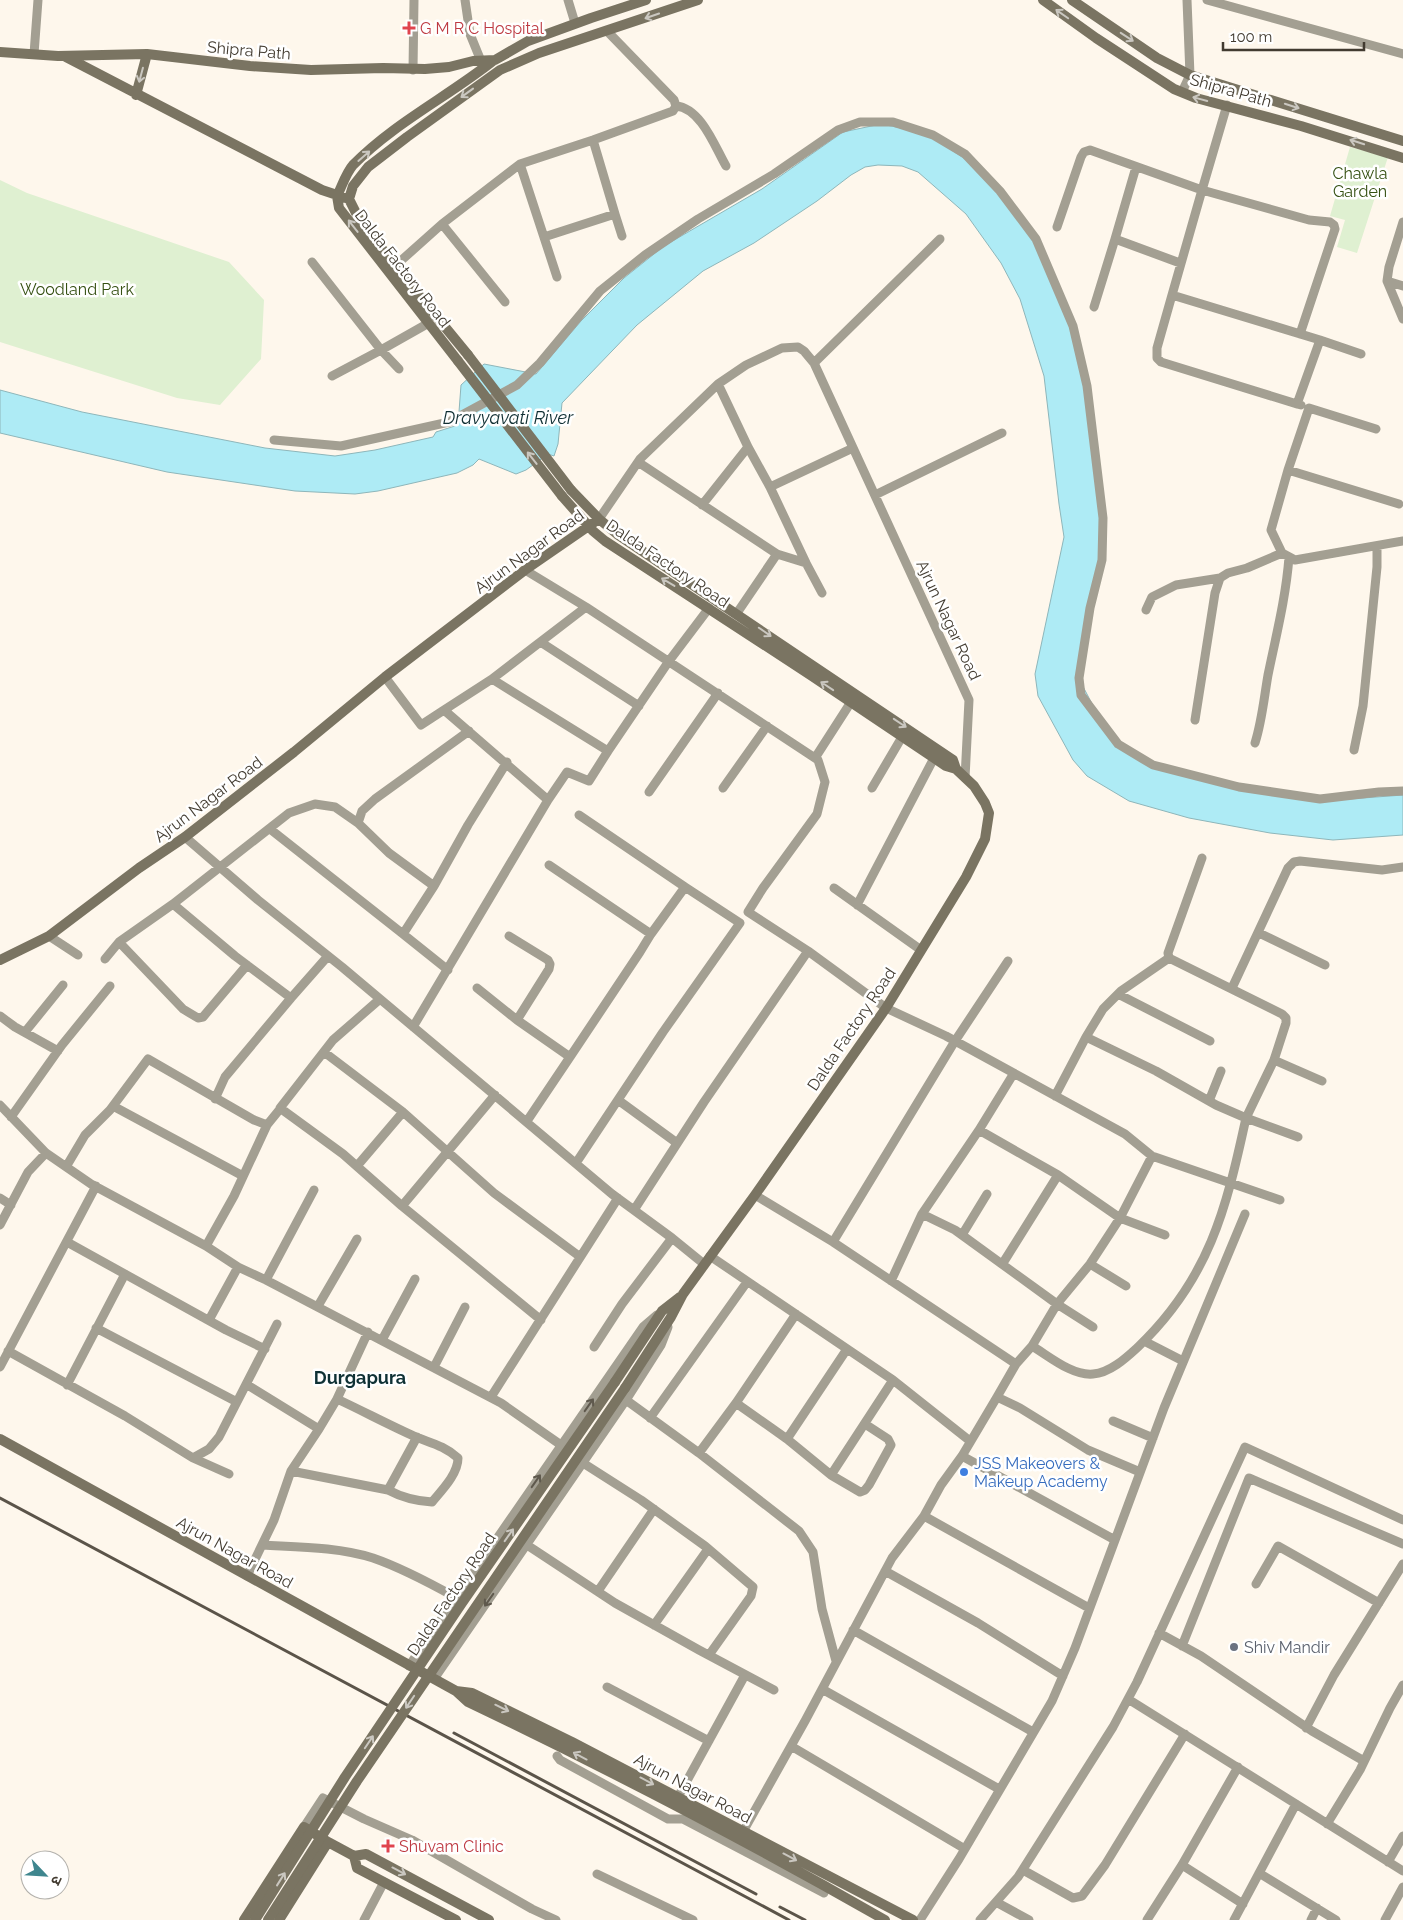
<svg xmlns="http://www.w3.org/2000/svg" width="1403" height="1920" viewBox="0 0 1403 1920" font-family="Raleway,'Noto Sans Devanagari',sans-serif">
	<style>
		.green { fill: #dff0d1 }
		.water { fill: #aeebf5; stroke: #8eb6ba }
		.lines { fill: none; stroke-linecap: round; stroke-linejoin: round }
		.street { stroke: #a39f92; stroke-width: 9 }
		.secondary { stroke: #7a7462; stroke-width: 10 }
		.rail { stroke: #5b5449; stroke-width: 3 }
		.secondary-bridge { stroke: #7a7462; stroke-width: 10 }
		.oneway { stroke: #cac7c0 }
		.oneway2 { stroke: #5f594d }
		.health-dot { fill: #e0444e; stroke: #fff; stroke-width: 2 }
		.shop-dot { fill: #3f7fe0; stroke: #fff; stroke-width: 2 }
		.worship-dot { fill: #6b7280; stroke: #fff; stroke-width: 2 }
		.labels { text-anchor: middle; stroke-width: 5; stroke-linejoin: round; paint-order: stroke }
		.health-label { font-size: 16px; fill: #be3a42; stroke: #fff; text-anchor: start }
		.street-label { font-size: 16px; fill: #423b30; stroke: #fff }
		.park-label { font-size: 16px; fill: #355012; stroke: #fff }
		.shop-label { font-size: 16px; fill: #366cbe; stroke: #fff; text-anchor: start }
		.worship-label { font-size: 16px; fill: #5b616d; stroke: #fff; text-anchor: start }
		.water-label { font-size: 18px; font-style: italic; fill: #102f33; stroke: #fff }
		.neighbourhood-label { font-size: 18px; font-weight: bold; fill: #0f3135; stroke: #fff }
	</style>
	<rect width="100%" height="100%" fill="#fef7ec"/>
	<path class="green" d="M 1350,147 L 1388,157 L 1357,253 L 1337,247 L 1345,220 L 1330,216 Z
		M 0,180 L 27,193 L 229,262 L 264,300 L 261,359 L 220,405 L 177,398 L 0,342 Z"/>
	<path class="water" d="M 881,124 L 926,133 L 971,163 L 994,186 L 1033,240 L 1065,306 L 1087,371 L 1106,537 L 1078,677 L 1110,738 L 1155,766 L 1178,773 L 1336,800 L 1403,795 L 1403,835 L 1333,840 L 1270,833 L 1189,818 L 1129,801 L 1087,776 L 1073,760 L 1038,696 L 1035,674 L 1064,537 L 1059,504 L 1044,376 L 1020,299 L 1001,263 L 966,214 L 918,172 L 902,166 L 878,165 L 865,167 L 851,175 L 817,201 L 754,243 L 703,271 L 637,325 L 562,403 L 558,444 L 554,456 L 548,454 L 526,470 L 516,474 L 479,459 L 473,465 L 457,473 L 378,491 L 355,494 L 295,491 L 167,472 L 0,433 L 0,390 L 82,412 L 265,448 L 335,456 L 375,450 L 433,437 L 436,432 L 458,425 L 461,385 L 484,364 L 536,374 L 581,321 L 624,278 L 664,246 L 762,189 L 843,132 Z"/>
	<g class="lines">
		<path class="street" d="M 465,0 L 470,34 L 481,61
			M 568,0 L 575,23
			M 1207,0 L 1403,54
			M 34,54 L 38,0
			M 413,70 L 414,0
			M 1182,92 L 1190,75 L 1187,0
			M 676,106 C 701,108 715,147 726,166
			M 520,164 L 557,277
			M 1136,167 L 1115,239 L 1180,263
			M 615,214 L 622,236
			M 1403,222 L 1389,267 L 1387,281 L 1403,319
			M 442,224 L 505,302
			M 1057,227 L 1081,157 L 1084,152 L 1090,150 L 1202,190 L 1227,105
			M 544,237 L 615,214 L 593,140
			M 312,262 L 381,350 L 399,369
			M 395,266 L 442,224 L 520,164 L 593,140 L 673,111 L 676,106 L 674,100 L 607,31
			M 1387,281 L 1403,286
			M 1172,295 L 1202,190 L 1309,220 L 1330,222 L 1334,225 L 1335,229 L 1300,334
			M 1094,307 L 1115,239
			M 814,363 L 940,239
			M 332,376 L 381,350 L 427,324
			M 1297,404 L 1161,362 L 1157,358 L 1157,348 L 1172,295 L 1320,340
			M 1301,405 L 1297,404 L 1320,340 L 1361,354
			M 274,440 L 341,446 L 449,422 L 517,385 L 540,363 L 600,291 L 645,255 L 698,219 L 774,174 L 838,130 L 860,122 L 893,122 L 933,135 L 965,154 L 1000,191 L 1036,239 L 1073,326 L 1087,386 L 1103,518 L 1102,560 L 1090,608 L 1079,678 L 1081,695 L 1118,744 L 1153,765 L 1239,787 L 1320,799 L 1379,792 L 1403,791
			M 638,462 L 777,554 L 806,563 L 770,487 L 748,447 L 718,384
			M 1288,470 L 1309,408 L 1376,429
			M 770,487 L 853,448
			M 875,495 L 1002,433
			M 1399,504 L 1288,470 L 1271,530 L 1282,553 L 1295,560 L 1403,541
			M 702,505 L 748,447
			M 599,519 L 640,459 L 718,384 L 746,365 L 782,348 L 798,347 L 804,351 L 814,363 L 969,700 L 965,778
			M 806,563 L 822,593
			M 525,570 L 586,607
			M 709,608 L 669,661 L 608,751 L 492,679 L 586,607 L 818,760 L 825,782 L 817,814 L 763,888 L 748,912 L 808,951 L 886,1008 L 946,1036 L 1125,1134 L 1152,1156 L 1280,1200
			M 1146,610 L 1152,597 L 1176,585 L 1220,578
			M 737,613 L 777,554
			M 542,643 L 639,706
			M 385,677 L 421,725 L 444,710
			M 492,679 L 444,710 L 548,800 L 567,772 L 589,781 L 608,751
			M 1195,720 L 1215,593 L 1220,578 L 1228,573 L 1247,568 L 1282,553
			M 469,731 L 375,799 L 362,811 L 358,823 L 389,853 L 434,886 L 468,825 L 507,762
			M 1255,743 C 1262,721 1264,698 1268,675 C 1276,636 1286,597 1289,557
			M 1354,750 L 1363,706 L 1377,567 L 1377,546
			M 815,758 L 851,702
			M 723,788 L 767,726
			M 872,788 L 902,737
			M 649,792 L 718,693
			M 579,815 L 685,887
			M 270,829 L 403,934
			M 185,837 L 258,900 L 342,967 L 612,1194 L 672,1238 L 704,1264
			M 549,865 L 651,934 L 640,952 L 570,1057
			M 434,886 L 403,934 L 448,970
			M 834,888 L 921,950
			M 173,904 L 235,956 L 291,998 L 328,956
			M 857,905 L 934,758
			M 1259,933 L 1325,965
			M 49,936 L 78,955
			M 509,936 L 548,960 L 550,964 L 549,969 L 517,1020 L 570,1057 L 527,1121
			M 119,942 L 183,1009 L 198,1018 L 203,1017 L 247,965
			M 1169,958 L 1168,953 L 1202,858
			M 105,959 L 119,942 L 173,904 L 289,813 L 315,804 L 335,807 L 358,823
			M 477,988 L 517,1020
			M 1232,988 L 1288,868 L 1294,862 L 1300,861 L 1382,870 L 1403,867
			M 1118,994 L 1210,1041
			M 380,999 L 333,1040 L 280,1108 L 343,1154 L 402,1206
			M 0,1016 L 15,1027 L 58,1051
			M 413,1027 L 548,800
			M 25,1032 L 63,985
			M 1086,1037 L 1103,1009 L 1121,991 L 1169,958 L 1282,1014 L 1286,1018 L 1286,1023 L 1274,1060
			M 324,1052 L 403,1112
			M 1014,1073 L 979,1130 L 1058,1175 L 1120,1218 L 1165,1235
			M 495,1095 L 402,1206 L 541,1320
			M 1055,1096 L 1086,1037 L 1156,1071 L 1216,1105 L 1246,1118 L 1274,1060 L 1322,1081
			M 215,1099 L 225,1077 L 291,998
			M 618,1100 L 677,1143
			M 1209,1101 L 1221,1071
			M 0,1105 L 46,1153 L 91,1184 L 206,1246 L 238,1267 L 266,1280 L 501,1403 L 561,1445
			M 113,1106 L 243,1176
			M 11,1117 L 62,1045 L 110,986
			M 979,1130 L 922,1214 L 955,1230 L 1057,1304 L 1093,1327
			M 576,1163 L 663,1032 L 740,923 L 685,887 L 651,934
			M 357,1166 L 403,1112 L 494,1193 L 579,1256
			M 66,1167 L 85,1135 L 110,1110 L 148,1059 L 254,1120 L 267,1125 L 280,1109
			M 755,1195 L 833,1242 L 1016,1364
			M 0,1198 L 11,1205
			M 634,1210 L 704,1102 L 808,951
			M 0,1225 L 28,1172 L 46,1153
			M 962,1235 L 987,1194
			M 67,1242 L 226,1330 L 265,1349
			M 833,1242 L 955,1041 L 1008,961
			M 206,1246 L 234,1196 L 267,1125
			M 710,1256 L 893,1380 L 970,1441
			M 1003,1263 L 1058,1175
			M 1090,1264 L 1126,1286
			M 266,1280 L 314,1190
			M 891,1281 L 922,1214
			M 318,1306 L 357,1239
			M 209,1320 L 238,1267
			M 96,1328 L 237,1402
			M 382,1340 L 415,1279
			M 1144,1341 L 1183,1361
			M 1032,1346 C 1049,1356 1072,1376 1093,1374 C 1110,1373 1126,1358 1138,1347 C 1209,1279 1226,1210 1246,1118 L 1298,1137
			M 594,1347 L 622,1304 L 672,1238
			M 8,1351 L 125,1416 L 193,1458 L 229,1474
			M 0,1367 L 96,1186
			M 434,1367 L 465,1307
			M 246,1384 L 319,1429
			M 67,1385 L 125,1274
			M 491,1397 L 618,1198
			M 997,1397 L 1020,1408 L 1088,1450 L 1140,1472
			M 626,1400 L 699,1453 L 799,1531 L 813,1552 L 822,1609 L 836,1661
			M 736,1403 L 787,1439 L 831,1475 L 860,1492 L 865,1490 L 869,1485 L 891,1445 L 888,1439 L 865,1424
			M 650,1418 L 747,1282
			M 1113,1421 L 1153,1438
			M 787,1439 L 847,1349
			M 699,1453 L 736,1403 L 796,1314
			M 962,1456 L 1115,1540
			M 193,1458 L 209,1449 L 219,1437 L 277,1324
			M 583,1463 L 641,1500 L 705,1546 L 753,1587 L 751,1596 L 709,1655
			M 291,1471 L 388,1490 C 403,1498 415,1501 432,1502 C 442,1490 458,1474 458,1458 C 445,1446 431,1443 416,1437 C 389,1425 363,1411 337,1399
			M 831,1475 L 893,1380
			M 388,1490 L 417,1437
			M 924,1516 L 1089,1608
			M 263,1545 C 298,1547 338,1547 373,1558 C 402,1568 428,1582 455,1597
			M 527,1545 L 615,1603 L 699,1650 L 774,1690
			M 885,1571 L 978,1623 L 1063,1676
			M 247,1576 L 274,1520 L 291,1471 L 319,1429 L 337,1399 L 368,1332
			M 1256,1584 L 1278,1546 L 1379,1603
			M 598,1591 L 654,1509
			M 654,1625 L 708,1549
			M 853,1630 L 1033,1732
			M 1159,1633 L 1201,1656 L 1312,1731 L 1364,1761
			M 1182,1646 L 1249,1478 L 1403,1544
			M 409,1666 L 643,1327 L 657,1315
			M 434,1679 L 626,1400 L 661,1345 L 668,1327
			M 607,1687 L 709,1741
			M 822,1689 L 999,1789
			M 1128,1699 L 1403,1871
			M 1306,1728 L 1334,1675 L 1403,1564
			M 791,1746 L 965,1849
			M 557,1756 L 560,1760 L 668,1819 L 683,1819 L 824,1893
			M 678,1797 L 745,1675
			M 1327,1824 L 1360,1770 L 1390,1708 L 1403,1685
			M 304,1827 L 323,1798 L 364,1819 L 412,1840 L 532,1909 L 556,1920
			M 740,1837 L 805,1721 L 892,1558 L 924,1516 L 941,1485 L 962,1456 L 997,1397 L 1016,1364 L 1032,1346 L 1057,1304 L 1090,1264 L 1120,1218 L 1152,1156
			M 1388,1862 L 1403,1836
			M 1182,1865 L 1243,1904
			M 1023,1870 L 1073,1898 L 1082,1896 L 1105,1865 L 1185,1734
			M 1259,1873 L 1336,1920
			M 597,1874 L 693,1920
			M 996,1902 L 1029,1920
			M 364,1920 L 384,1882
			M 920,1920 L 959,1859 L 1052,1701 L 1075,1648 L 1164,1408 L 1245,1214
			M 980,1920 L 1018,1877 L 1113,1727 L 1137,1682 L 1245,1447 L 1403,1520
			M 1147,1920 L 1182,1865 L 1238,1767
			M 1234,1920 L 1296,1804
			M 1311,1920 L 1317,1908
			M 1385,1920 L 1403,1887"/>
		<path class="secondary" d="M 1043,0 L 1096,38 L 1174,89 L 1196,98 L 1301,126 L 1403,158
			M 1072,0 L 1157,58 L 1190,75 L 1403,141
			M 0,52 L 58,56 L 147,54 L 250,66 L 311,70 L 383,68 L 425,69 L 449,67 L 473,61 L 495,60 L 528,41 L 591,18 L 646,0
			M 66,57 L 322,190 L 349,199 L 358,217 L 395,266 L 468,355
			M 136,95 L 147,54
			M 337,196 C 342,186 346,173 353,165 C 394,123 449,96 494,60
			M 337,196 L 339,208 L 458,361
			M 349,199 L 353,186 L 368,167 L 407,137 L 500,70 L 539,53 L 698,0
			M 571,490 L 599,519 L 617,534 L 953,760 L 956,769 L 974,786 L 985,803 L 989,813 L 985,839 L 966,877 L 886,1008 L 755,1195 L 683,1294 L 671,1317 L 625,1388
			M 562,496 L 593,531 L 605,541 L 812,676 L 946,766 L 956,769
			M 0,960 L 49,936 L 139,868 L 185,837 L 294,752 L 385,677 L 525,570 L 599,519
			M 615,1382 L 662,1311 L 680,1297
			M 0,1439 L 456,1691 L 468,1702 C 610,1770 749,1842 885,1920
			M 456,1691 L 472,1693 L 572,1742 L 913,1920
			M 328,1842 L 354,1856 L 366,1854 L 489,1920
			M 354,1856 L 357,1868 L 456,1920
			M 244,1920 L 304,1827 L 328,1842 L 279,1920"/>
		<path class="rail" d="M 0,1498 L 789,1920
			M 454,1733 L 756,1894
			M 780,1907 L 805,1920"/>
		<path class="secondary-bridge" d="M 468,355 L 571,490
			M 458,361 L 562,496
			M 255,1920 L 345,1777 L 462,1603 L 615,1382
			M 268,1920 L 357,1781 L 625,1388"/>
	</g>
	<defs><path id="oneway-shaft" d="M-6 0H5M1.5-3L5.5 0L1.5 3" fill="none" stroke-width="1.6" stroke-linecap="round" stroke-linejoin="round" transform="scale(1.25)"/></defs>
	<g class="oneway">
		<use href="#oneway-shaft" transform="translate(1062 14) rotate(-145)"/>
		<use href="#oneway-shaft" transform="translate(652 16) rotate(161)"/>
		<use href="#oneway-shaft" transform="translate(1127 37) rotate(33)"/>
		<use href="#oneway-shaft" transform="translate(141 75) rotate(105)"/>
		<use href="#oneway-shaft" transform="translate(467 93) rotate(144)"/>
		<use href="#oneway-shaft" transform="translate(1200 99) rotate(-165)"/>
		<use href="#oneway-shaft" transform="translate(1292 106) rotate(18)"/>
		<use href="#oneway-shaft" transform="translate(1357 142) rotate(-162)"/>
		<use href="#oneway-shaft" transform="translate(364 156) rotate(-41)"/>
		<use href="#oneway-shaft" transform="translate(353 226) rotate(-128)"/>
		<use href="#oneway-shaft" transform="translate(532 458) rotate(-128)"/>
		<use href="#oneway-shaft" transform="translate(668 582) rotate(-149)"/>
		<use href="#oneway-shaft" transform="translate(765 632) rotate(35)"/>
		<use href="#oneway-shaft" transform="translate(827 686) rotate(-146)"/>
		<use href="#oneway-shaft" transform="translate(900 723) rotate(34)"/>
		<use href="#oneway-shaft" transform="translate(509 1535) rotate(-55)"/>
		<use href="#oneway-shaft" transform="translate(410 1702) rotate(124)"/>
		<use href="#oneway-shaft" transform="translate(502 1708) rotate(26)"/>
		<use href="#oneway-shaft" transform="translate(369 1742) rotate(-56)"/>
		<use href="#oneway-shaft" transform="translate(580 1756) rotate(-152)"/>
		<use href="#oneway-shaft" transform="translate(647 1781) rotate(28)"/>
		<use href="#oneway-shaft" transform="translate(790 1857) rotate(28)"/>
		<use href="#oneway-shaft" transform="translate(399 1871) rotate(28)"/>
		<use href="#oneway-shaft" transform="translate(281 1879) rotate(-58)"/>
	</g>
	<g class="oneway2">
		<use href="#oneway-shaft" transform="translate(589 1405) rotate(-55)"/>
		<use href="#oneway-shaft" transform="translate(536 1481) rotate(-55)"/>
		<use href="#oneway-shaft" transform="translate(489 1600) rotate(125)"/>
	</g>
	<g class="health-dot">
		<path d="M406.5 20.5h5v5h5v5h-5v5h-5v-5h-5v-5h5z"/>
		<path d="M385.5 1838.5h5v5h5v5h-5v5h-5v-5h-5v-5h5z"/>
	</g>
	<circle class="shop-dot" cx="964" cy="1472" r="5"/>
	<circle class="worship-dot" cx="1234" cy="1647" r="5"/>
	<g class="labels">
		<g class="health-label">
			<text x="420" y="34">G M R C Hospital</text>
			<text x="399" y="1852">Shuvam Clinic</text>
		</g>
		<g class="street-label">
			<text transform="translate(249 50) rotate(5)" y="6">Shipra Path</text>
			<text transform="translate(1231 90) rotate(16)" y="6">Shipra Path</text>
			<text transform="translate(403 268) rotate(52)" y="6">Dalda Factory Road</text>
			<text transform="translate(529 551) rotate(-36)" y="6">Ajrun Nagar Road</text>
			<text transform="translate(668 563) rotate(34)" y="6">Dalda Factory Road</text>
			<text transform="translate(949 620) rotate(65)" y="6">Ajrun Nagar Road</text>
			<text transform="translate(208 799) rotate(-37)" y="6">Ajrun Nagar Road</text>
			<text transform="translate(851 1029) rotate(-56)" y="6">Dalda Factory Road</text>
			<text transform="translate(235 1552) rotate(29)" y="6">Ajrun Nagar Road</text>
			<text transform="translate(451 1594) rotate(-56)" y="6">Dalda Factory Road</text>
			<text transform="translate(693 1788) rotate(28)" y="6">Ajrun Nagar Road</text>
		</g>
		<g class="park-label">
			<text x="1360" y="179">Chawla<tspan x="1360" dy="18">Garden</tspan></text>
			<text x="77" y="295">Woodland Park</text>
		</g>
		<g class="shop-label">
			<text x="974" y="1469">JSS Makeovers &amp;<tspan x="974" dy="18">Makeup Academy</tspan></text>
		</g>
		<g class="worship-label">
			<text x="1244" y="1653">Shiv Mandir</text>
		</g>
		<g class="water-label">
			<text x="508" y="424">Dravyavati River</text>
		</g>
		<g class="neighbourhood-label">
			<text x="360" y="1384">Durgapura</text>
		</g>
	</g>
	<g transform="translate(45 1875) rotate(115)"><circle r="24" fill="#ffffff" stroke="#b3b1ac"/>
	<path d="M0-4L9 19L0 12L-9 19Z" fill="#3f868e"/>
	<text y="-8" font-size="14" font-weight="bold" text-anchor="middle" fill="#423b30">उ</text>
	</g>
	<path d="M1223 42v8h141v-8" fill="none" stroke="#423b30" stroke-width="2.5"/>
	<text x="1230" y="42" font-size="15" fill="#423b30" stroke="#ffffff" stroke-width="4" paint-order="stroke">100 m</text>
</svg>
